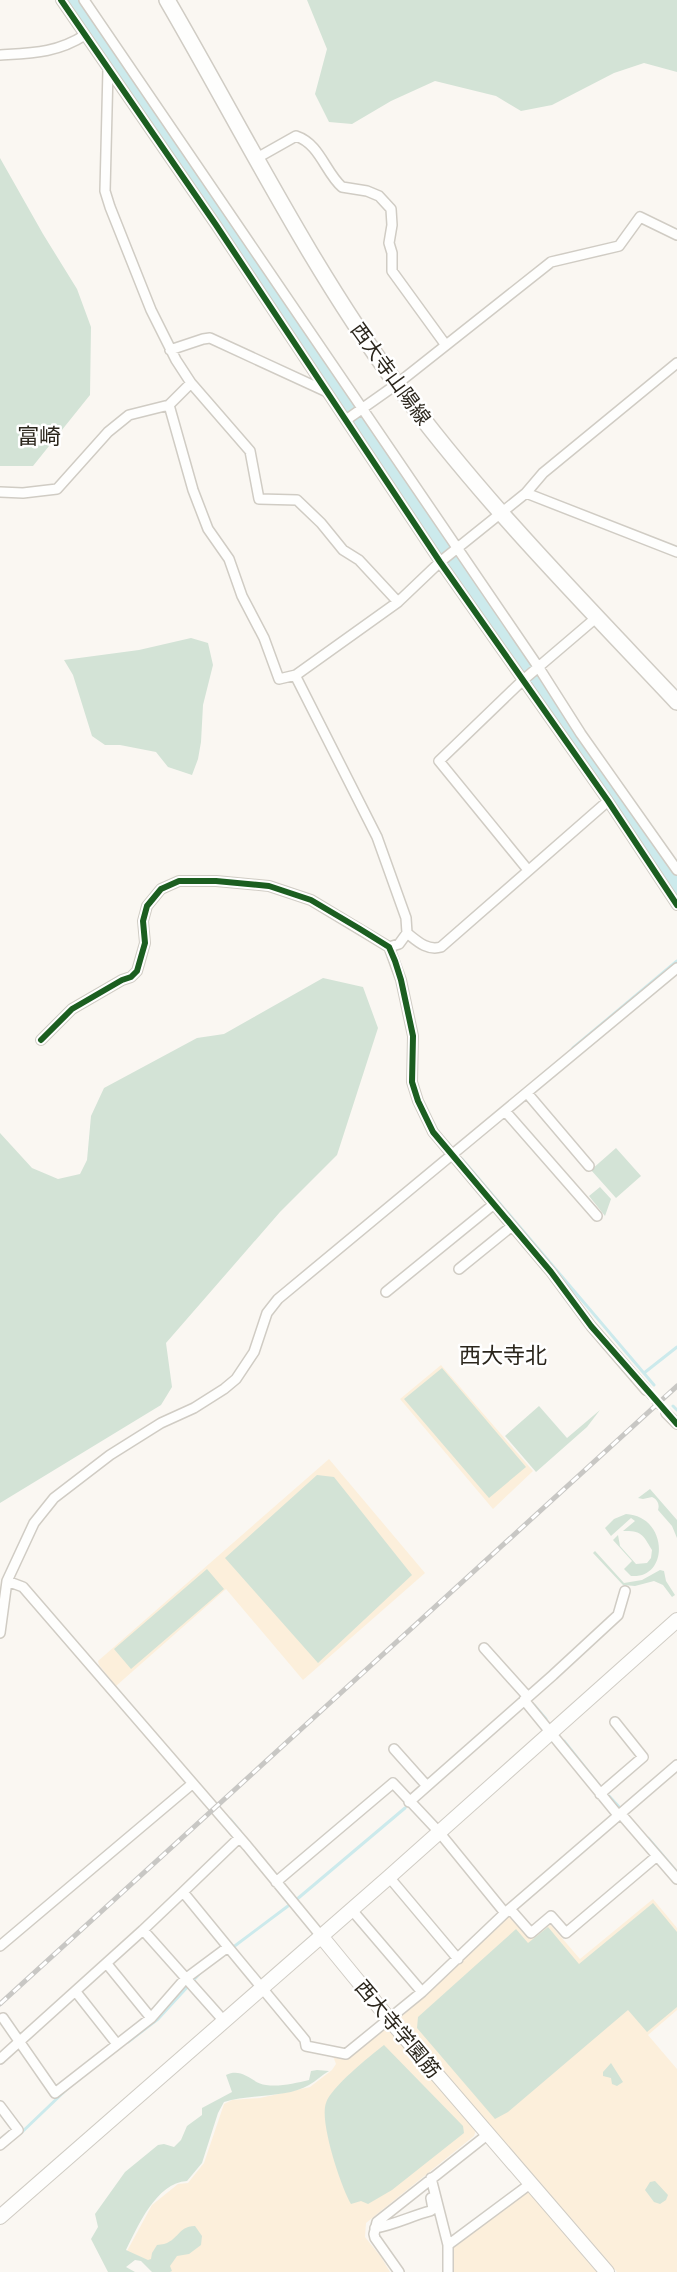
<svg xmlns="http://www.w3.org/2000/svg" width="677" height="2272" viewBox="0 0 677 2272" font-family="'Open Sans','Noto Sans JP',sans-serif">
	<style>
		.built { fill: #fcefdb }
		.green { fill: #d3e3d6 }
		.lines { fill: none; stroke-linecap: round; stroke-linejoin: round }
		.stream { stroke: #cceaec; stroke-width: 3 }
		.river { stroke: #cceaec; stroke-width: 16 }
		.street-tunnel { stroke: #d1cdc7; stroke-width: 9; stroke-dasharray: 9 4.5; stroke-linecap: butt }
		.street-casing { stroke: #d0ccc4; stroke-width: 12 }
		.secondary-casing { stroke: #d0ccc4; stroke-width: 16 }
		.primary-casing { stroke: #d0ccc4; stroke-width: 18 }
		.street { stroke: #fefefd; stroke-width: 9 }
		.secondary { stroke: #fefefd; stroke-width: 14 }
		.primary { stroke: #fefefd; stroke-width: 15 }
		.rail-casing { stroke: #c8c7c4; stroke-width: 5 }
		.rail { stroke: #fff; stroke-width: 3; stroke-dasharray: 9; stroke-linecap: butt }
		.cycleway-casing { stroke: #fff; stroke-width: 10 }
		.cycleway { stroke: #1b5e20; stroke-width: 6 }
		.labels { text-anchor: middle; stroke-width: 5; stroke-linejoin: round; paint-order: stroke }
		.street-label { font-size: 20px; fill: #2b261c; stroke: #fff }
		.quarter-label { font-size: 22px; fill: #2b261c; stroke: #fff }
	</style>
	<rect width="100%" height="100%" fill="#faf7f2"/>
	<path class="built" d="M 441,1365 L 533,1471 L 493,1509 L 400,1399 Z
		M 329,1459 L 425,1573 L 303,1680 L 226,1589 L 116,1686 L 99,1665 L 98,1661 Z
		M 653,1899 L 677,1928 L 677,2010 L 648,2035 L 677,2069 L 677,2272 L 617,2272 L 398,2019 L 508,1917 L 512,1916 L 530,1938 L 549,1923 L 580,1959 Z
		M 383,2026 L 388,2028 L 476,2130 L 474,2136 L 366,2223 L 365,2237 L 381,2257 L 390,2272 L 162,2272 L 127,2251 L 152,2205 L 178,2184 L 188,2183 L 204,2163 L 224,2104 L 232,2100 L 260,2098 L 310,2087 L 332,2070 L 336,2064 L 333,2056 L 347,2057 Z
		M 527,2190 L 597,2272 L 452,2272 L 453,2244 Z"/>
	<path class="green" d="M 307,0 L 677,0 L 677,72 L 644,63 L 614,73 L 552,105 L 521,111 L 496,96 L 435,81 L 391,101 L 352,124 L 329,122 L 315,94 L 327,49 Z
		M 0,158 L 43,234 L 77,289 L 91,327 L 90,395 L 33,466 L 0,466 Z
		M 191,638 L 208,643 L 213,665 L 203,705 L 201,742 L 198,759 L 192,775 L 168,767 L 156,752 L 120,745 L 105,745 L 92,736 L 73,675 L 64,660 L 139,650 Z
		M 323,978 L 363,987 L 378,1028 L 337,1155 L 280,1212 L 166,1343 L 172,1387 L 161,1405 L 0,1503 L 0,1133 L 32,1168 L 58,1179 L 80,1174 L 87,1160 L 91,1116 L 104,1088 L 197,1038 L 224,1034 Z
		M 616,1148 L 641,1176 L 616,1198 L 591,1170 Z
		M 600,1187 L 611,1199 L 605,1216 L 589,1196 Z
		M 442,1368 L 526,1467 L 489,1498 L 404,1399 Z
		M 539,1406 L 567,1438 L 600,1410 L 587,1427 L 536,1472 L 505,1436 Z
		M 317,1475 L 334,1477 L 412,1575 L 318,1663 L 225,1558 Z
		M 650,1489 L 677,1520 L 677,1538 L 672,1526 L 658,1510 C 660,1504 657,1499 652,1497 L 643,1499 L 638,1498 Z
		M 626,1514 C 668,1516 670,1579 631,1576 L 624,1569 L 632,1561 L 613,1540 L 618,1535 L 620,1546 L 636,1564 L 647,1563 L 651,1558 L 652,1550 C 642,1533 641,1531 623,1531 L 635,1521 L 631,1518 L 611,1536 L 605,1528 L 614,1519 Z
		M 595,1551 L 624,1583 L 642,1580 L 660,1570 L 664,1571 L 666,1581 L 675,1595 L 672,1597 L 663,1585 L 654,1581 L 635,1586 L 623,1585 L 593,1553 Z
		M 207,1569 L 224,1589 L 131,1669 L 114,1649 Z
		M 653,1903 L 677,1932 L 677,2007 L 647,2032 L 628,2010 L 508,2112 L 495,2119 L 417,2028 L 418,2017 L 516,1929 L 528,1943 L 548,1927 L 579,1964 Z
		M 384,2045 L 463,2126 L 464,2133 L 392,2190 L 368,2204 L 361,2201 L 351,2204 C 341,2187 319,2121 326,2103 C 331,2087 370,2056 384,2045 Z
		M 611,2063 L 623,2082 L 617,2086 L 612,2084 L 611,2078 L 603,2076 L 603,2072 Z
		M 317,2070 L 329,2071 C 322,2075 316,2081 309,2085 C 288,2098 249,2094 224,2102 L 218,2113 L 202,2163 L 187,2181 C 156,2183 138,2226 126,2250 L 148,2260 L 151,2259 L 152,2253 L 157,2245 C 179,2244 176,2226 195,2226 L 202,2236 L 201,2245 L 189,2254 L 177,2256 L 170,2266 L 172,2271 L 170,2272 L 152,2272 L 141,2261 L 135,2260 L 126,2267 L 135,2272 L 108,2272 L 91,2239 L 98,2227 L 95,2214 L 125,2172 L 158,2145 L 164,2144 L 174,2147 L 181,2140 L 187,2126 L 202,2115 L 202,2108 L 232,2092 L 226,2075 C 243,2067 253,2084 266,2085 C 280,2087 296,2083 309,2080 L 311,2071 Z
		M 655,2181 L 668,2195 L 666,2200 L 660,2204 L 654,2202 L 645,2190 L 650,2182 Z"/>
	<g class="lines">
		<path class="stream" d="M 573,1048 L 677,961
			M 462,1159 L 654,1385
			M 644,1373 L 677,1347
			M 673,1406 L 677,1410
			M 534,1705 L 546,1719
			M 564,1741 L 599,1785
			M 609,1796 L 621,1809
			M 230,1819 L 240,1831
			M 648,1838 L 677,1872
			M 294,1897 L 296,1900 L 405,1808
			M 232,1948 L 288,1906
			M 128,2042 L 158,2019 L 201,1972
			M 21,2133 L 68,2088"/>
		<path class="river" d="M 73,0 L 677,888"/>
		<path class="street-tunnel" d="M 646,1390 L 666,1413"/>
		<defs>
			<path id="street" d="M 61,0 L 216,225 L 440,562 L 608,801 L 677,905
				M 84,0 L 539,668 L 581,734 L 677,870
				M 0,55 C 32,53 57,53 85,35
				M 108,69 L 105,191 L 110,207 L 151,310 L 176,360 L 191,383 L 250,451 L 259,499 L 297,500 L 321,523 L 343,550 L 359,560 L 398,602
				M 257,158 L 296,136 C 320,144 325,172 342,187 L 367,191 L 379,196 L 391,209 L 392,225 L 389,243 L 392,253 L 392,271 L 445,344
				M 170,350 L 203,339 L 210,338 L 325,391
				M 169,405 L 193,490 L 208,529 L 229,559 L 242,596 L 264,638 L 279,679 L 296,675 L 398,602 L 440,562 L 526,493 L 543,473 L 677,363
				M 346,420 L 397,384 L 551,262 L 619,246 L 640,217 L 677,235
				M 0,492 L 23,493 L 57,489 L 108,432 L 129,415 L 169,405 L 191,383
				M 526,493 L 677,552
				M 296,675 L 297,679 L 377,837 L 406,918 L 407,933 C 417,941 427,951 441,947 L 608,801
				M 528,870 L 439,761 L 522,681 L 597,617
				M 389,947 L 399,944 L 407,933
				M 41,1040 L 72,1009 L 122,980 L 131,977 L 137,971 L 145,943 L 143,921 L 147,906 L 161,889 L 179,881 L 216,881 L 269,886 L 311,900 L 389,947 L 401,980 L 413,1036 L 412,1082 L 418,1101 L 433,1132 L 551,1272 L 591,1326 L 646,1390
				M 527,1093 L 589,1166
				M 505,1111 L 597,1216
				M 459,1269 L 512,1226
				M 386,1292 L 494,1204
				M 666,1413 L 677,1424
				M 7,1581 L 23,1587 L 247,1846 L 321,1936
				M 0,1633 L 7,1581 L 34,1523 L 54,1498 L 110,1455 L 161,1423 L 194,1408 L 224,1389 L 236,1379 L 254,1352 L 267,1313 L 278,1299 L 677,968
				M 484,1648 L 528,1697
				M 524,1700 L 618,1815
				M 394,1749 L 427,1786
				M 600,1794 L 643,1757 L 615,1722
				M 409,1802 L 553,1675 L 618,1615 L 625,1591
				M 620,1813 L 677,1879
				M 389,1877 L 458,1959
				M 276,1882 L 393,1783 L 439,1832 L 505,1913
				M 183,1892 L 239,1838
				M 351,1909 L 422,1992
				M 510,1909 L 531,1933 L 551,1916 L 566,1933 L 657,1856
				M 143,1930 L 183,1892 L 228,1947
				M 0,1946 L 192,1784
				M 107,1964 L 151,2018 L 185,1979 L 228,1947 L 305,2040 L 306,2046 L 346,2054 L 422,1992 L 505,1913 L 677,1765
				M 76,1992 L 117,2044
				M 3,2018 L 55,2093 L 151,2018
				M 0,2059 L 143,1930 L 224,2021
				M 0,2106 L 18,2130 L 0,2145
				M 431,2178 L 448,2245 L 448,2272
				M 375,2228 C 394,2225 411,2216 430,2211 L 433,2209 L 431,2198
				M 448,2245 L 530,2184
				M 399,2272 L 375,2238 L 374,2234 L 377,2222 L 487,2135"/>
			<path id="secondary" d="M 321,1936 L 389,2019 L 607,2272
				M 0,2217 L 389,1877 L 677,1620"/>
			<path id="primary" d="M 167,0 C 242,129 309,265 398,386 C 481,499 581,600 677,702"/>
		</defs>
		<use href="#street" class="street-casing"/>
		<use href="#secondary" class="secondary-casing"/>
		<use href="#primary" class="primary-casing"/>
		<use href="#street" class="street"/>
		<use href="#secondary" class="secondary"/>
		<use href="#primary" class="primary"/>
		<defs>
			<path id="rail" d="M 0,2004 L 677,1386"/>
		</defs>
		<use href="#rail" class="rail-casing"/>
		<use href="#rail" class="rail"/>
		<defs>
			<path id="cycleway" d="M 61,0 L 216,225 L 440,562 L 608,801 L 677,905
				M 41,1040 L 72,1009 L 122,980 L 131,977 L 137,971 L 145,943 L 143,921 L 147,906 L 161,889 L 179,881 L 216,881 L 269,886 L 311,900 L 360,929 L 389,947 L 395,961 L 401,980 L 413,1036 L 412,1082 L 418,1101 L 433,1132 L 551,1272 L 591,1326 L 677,1424"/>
		</defs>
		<use href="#cycleway" class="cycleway-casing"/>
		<use href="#cycleway" class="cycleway"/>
	</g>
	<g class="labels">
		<g class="street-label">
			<text transform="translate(391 374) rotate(54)" y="7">西大寺山陽線</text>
			<text transform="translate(398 2029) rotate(50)" y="7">西大寺学園筋</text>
		</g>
		<g class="quarter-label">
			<text x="39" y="444">富崎</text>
			<text x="503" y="1363">西大寺北</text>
		</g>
	</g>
</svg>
